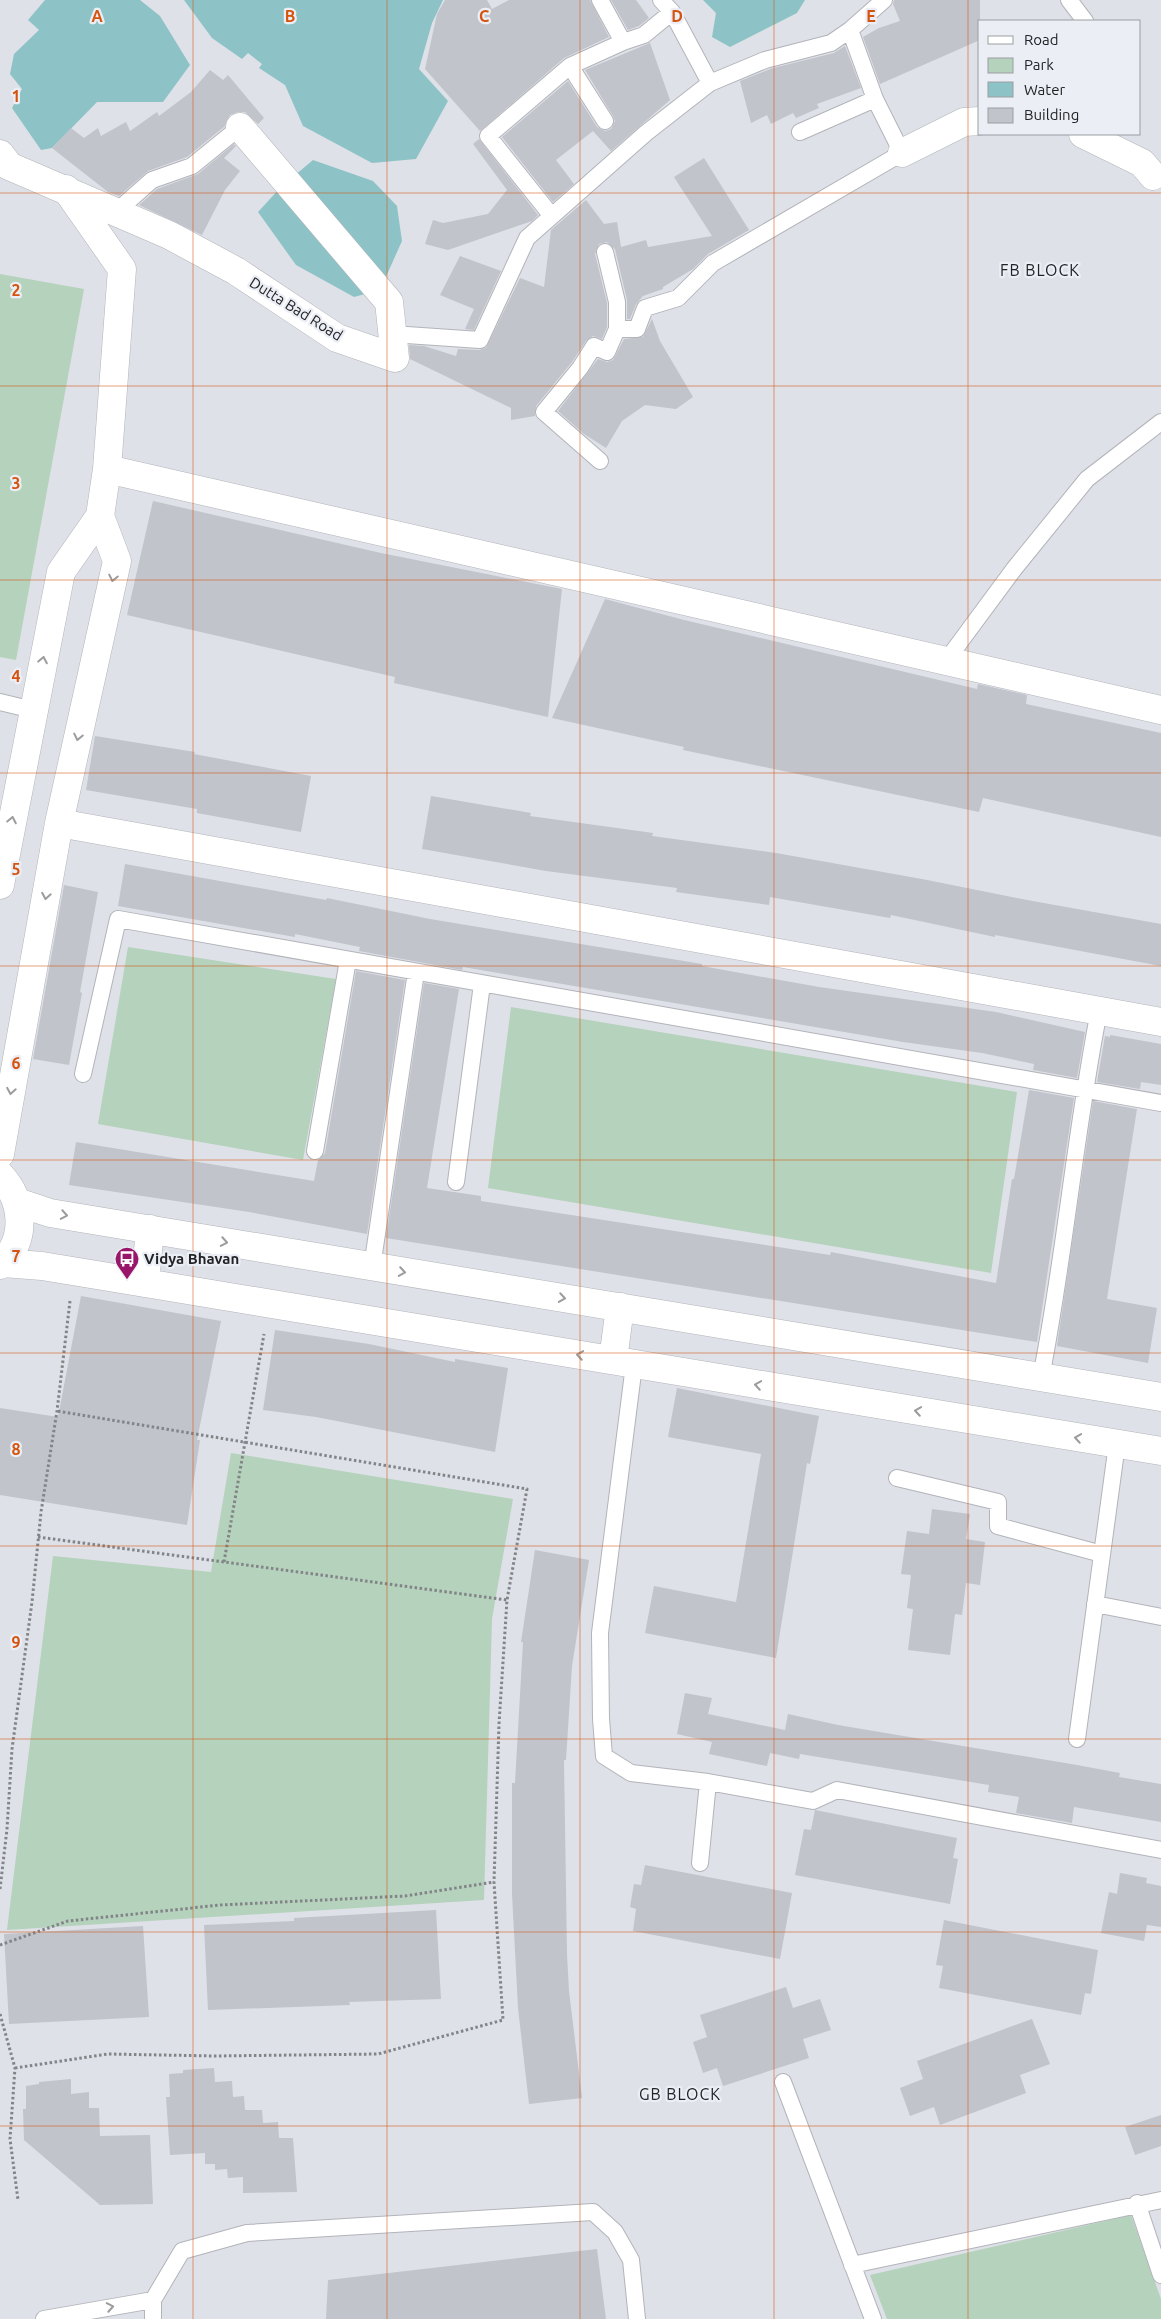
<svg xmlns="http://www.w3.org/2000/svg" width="1161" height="2319" viewBox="0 0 1161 2319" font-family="Ubuntu,sans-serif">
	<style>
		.green { fill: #b5d2bc }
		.water { fill: #8dc3c6 }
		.building { fill: #c1c4ca }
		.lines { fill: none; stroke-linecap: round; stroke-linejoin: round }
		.service-casing { stroke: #b2b4ba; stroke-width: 18 }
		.minor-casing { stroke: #b2b4ba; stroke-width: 29 }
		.tertiary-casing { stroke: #b2b4ba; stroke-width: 29 }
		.path { stroke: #828488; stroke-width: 3; stroke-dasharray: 2.5 2.5; stroke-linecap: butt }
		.service { stroke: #fff; stroke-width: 16 }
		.minor { stroke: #fff; stroke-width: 28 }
		.tertiary { stroke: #fff; stroke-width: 28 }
		.oneway { stroke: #9c9c9d }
		.grid { fill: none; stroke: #d4540f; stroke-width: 1; stroke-opacity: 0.55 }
		.labels { text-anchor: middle; stroke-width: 4.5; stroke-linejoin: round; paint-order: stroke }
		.street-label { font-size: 15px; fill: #222326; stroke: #ebeef5 }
		.poi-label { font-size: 15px; font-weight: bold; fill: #222326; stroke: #ebeef5; text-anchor: start }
		.neighbourhood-label { font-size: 16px; letter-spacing: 1px; fill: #222326; stroke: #ebeef5 }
		.grid-label { font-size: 16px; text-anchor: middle; font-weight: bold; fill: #d4540f; stroke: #ebeef5; stroke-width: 4.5; stroke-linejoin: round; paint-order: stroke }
	</style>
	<rect width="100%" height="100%" fill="#dee1e7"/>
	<path class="green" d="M 0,274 L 84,289 L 16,660 L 0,657 Z
		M 128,947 L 336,979 L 303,1160 L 98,1124 Z
		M 511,1007 L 1017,1092 L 991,1273 L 488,1188 Z
		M 231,1453 L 513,1499 L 492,1619 L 484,1900 L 7,1930 L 53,1556 L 211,1572 Z
		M 1131,2215 L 1161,2299 L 1161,2319 L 887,2319 L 870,2275 Z"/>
	<path class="water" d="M 45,0 L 140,0 L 160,16 L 190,65 L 163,102 L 97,102 L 52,148 L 41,150 L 12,108 L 22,89 L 10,74 L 14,54 L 39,30 L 28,20 Z
		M 184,0 L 443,0 L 432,23 L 419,69 L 448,101 L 416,159 L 372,163 L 303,126 L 285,85 L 259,68 L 262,64 L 248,53 L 242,59 L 212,38 Z
		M 703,0 L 805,0 L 797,13 L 730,47 L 712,37 L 716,13 Z
		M 313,160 L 373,181 L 397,206 L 402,241 L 380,290 L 354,297 L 296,265 L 258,212 L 281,187 Z"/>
	<path class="building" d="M 445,0 L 487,0 L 492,9 L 509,0 L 590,0 L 609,37 L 564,58 L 480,131 L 425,69 L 437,14 Z
		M 611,0 L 636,0 L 649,18 L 639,26 L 628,30 Z
		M 894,0 L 980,0 L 980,40 L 880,84 L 863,37 L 879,28 L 900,21 L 893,4 Z
		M 650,43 L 670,100 L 611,151 L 593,131 L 556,160 L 574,184 L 553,202 L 502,137 L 568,81 L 597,127 L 605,131 L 611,129 L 615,121 L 613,116 L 585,70 Z
		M 845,46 L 861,88 L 817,104 L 819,108 L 796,118 L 793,113 L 771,124 L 767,115 L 751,123 L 740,81 L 773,68 L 834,53 Z
		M 210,70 L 223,80 L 228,75 L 264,118 L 258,124 L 245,112 L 238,112 L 230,115 L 225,126 L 187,157 L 148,171 L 119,196 L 108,192 L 52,148 L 71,128 L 84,138 L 98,128 L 101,136 L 126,122 L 130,131 L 157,112 L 159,116 L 191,92 Z
		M 479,139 L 538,215 L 532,221 L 448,250 L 425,244 L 433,220 L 443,223 L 488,214 L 507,190 L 473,144 Z
		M 234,144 L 236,146 L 224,158 L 240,171 L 225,190 L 202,235 L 139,205 L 157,189 L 198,174 Z
		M 704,158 L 749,230 L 708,254 L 693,269 L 663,287 L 663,289 L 643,296 L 636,304 L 630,319 L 627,319 L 627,300 L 615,249 L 607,242 L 599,244 L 595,254 L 607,303 L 607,327 L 602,339 L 593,336 L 586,341 L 572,362 L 536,406 L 535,416 L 511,420 L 511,408 L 410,359 L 409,345 L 424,346 L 456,356 L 458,349 L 479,350 L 486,348 L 520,278 L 544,287 L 551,230 L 586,200 L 604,224 L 617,222 L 621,247 L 646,240 L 648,247 L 712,236 L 674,177 Z
		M 460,256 L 501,271 L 474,330 L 465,329 L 474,309 L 440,295 Z
		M 652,319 L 660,341 L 693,397 L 676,409 L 645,405 L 622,421 L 606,448 L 584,434 L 558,411 L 598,359 L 607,362 L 613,360 L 624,339 L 643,337 Z
		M 153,501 L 381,553 L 562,589 L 548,717 L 394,683 L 395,677 L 127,615 Z
		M 605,599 L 684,620 L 977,689 L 978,684 L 1027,695 L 1026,704 L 1161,733 L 1161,837 L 983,798 L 979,812 L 683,750 L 684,747 L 552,718 Z
		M 95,736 L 195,752 L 194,754 L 311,776 L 301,832 L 197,813 L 197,809 L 86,790 Z
		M 431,796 L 531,813 L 530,816 L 653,833 L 652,836 L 776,853 L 922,879 L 1027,900 L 1161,924 L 1161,966 L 995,935 L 995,937 L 891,915 L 890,918 L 770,897 L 769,905 L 676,892 L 677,888 L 546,871 L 422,849 Z
		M 125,864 L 326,900 L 327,898 L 430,919 L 702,964 L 702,966 L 819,987 L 996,1012 L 1085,1032 L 1077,1078 L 1033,1070 L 1034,1064 L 982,1053 L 903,1042 L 463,967 L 462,970 L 359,951 L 360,947 L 295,934 L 295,937 L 118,906 Z
		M 64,885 L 98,892 L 80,992 L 82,993 L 69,1065 L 33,1059 Z
		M 356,971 L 405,980 L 367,1234 L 249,1212 L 69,1185 L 76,1142 L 314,1181 L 318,1160 L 325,1153 Z
		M 424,983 L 459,989 L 427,1188 L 481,1196 L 481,1201 L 830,1255 L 831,1252 L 996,1283 L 1012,1179 L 1014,1179 L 1029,1090 L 1074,1098 L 1037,1342 L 386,1238 Z
		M 1110,1035 L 1161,1044 L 1161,1085 L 1141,1082 L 1140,1089 L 1097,1082 L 1105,1036 L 1110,1037 Z
		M 1093,1101 L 1137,1109 L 1107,1299 L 1157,1308 L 1148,1363 L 1057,1346 Z
		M 81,1296 L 221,1321 L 197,1440 L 200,1440 L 187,1525 L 0,1495 L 0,1408 L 58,1417 Z
		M 275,1330 L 369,1344 L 455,1362 L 455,1359 L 508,1368 L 495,1452 L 316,1417 L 263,1410 Z
		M 677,1388 L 819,1416 L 810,1464 L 807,1463 L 776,1658 L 645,1633 L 654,1586 L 736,1602 L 761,1454 L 668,1437 Z
		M 932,1509 L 970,1514 L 966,1539 L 985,1542 L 980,1585 L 966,1583 L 962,1615 L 955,1614 L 950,1655 L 908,1650 L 913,1609 L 907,1608 L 911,1575 L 901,1574 L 907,1531 L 929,1534 Z
		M 535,1550 L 589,1560 L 572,1666 L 566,1760 L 564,1760 L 567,1954 L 569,1991 L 582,2098 L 529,2104 L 518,2008 L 512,1894 L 512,1783 L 515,1783 L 523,1642 L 521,1642 Z
		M 685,1693 L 712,1698 L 708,1714 L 785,1730 L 788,1714 L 838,1725 L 1077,1765 L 1120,1773 L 1119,1777 L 1161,1784 L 1161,1822 L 1074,1807 L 1072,1823 L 1016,1813 L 1019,1797 L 988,1792 L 989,1785 L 800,1754 L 799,1759 L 770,1753 L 767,1766 L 709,1754 L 712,1742 L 677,1734 Z
		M 815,1810 L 957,1838 L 953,1858 L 958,1859 L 950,1904 L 795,1875 L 804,1829 L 811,1830 Z
		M 645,1865 L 792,1893 L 780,1959 L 633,1931 L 636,1909 L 630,1907 L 634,1884 L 641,1885 Z
		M 1120,1873 L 1147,1878 L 1146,1883 L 1161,1886 L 1161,1927 L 1147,1925 L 1144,1941 L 1101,1933 L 1109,1892 L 1117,1894 Z
		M 436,1910 L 441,1999 L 349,2002 L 350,2005 L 208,2010 L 204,1925 L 294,1921 L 294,1918 Z
		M 944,1920 L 1098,1950 L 1091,1994 L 1085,1993 L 1081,2015 L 939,1988 L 943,1966 L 936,1965 Z
		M 143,1926 L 149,2017 L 9,2024 L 4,1934 Z
		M 786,1987 L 793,2008 L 820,1999 L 831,2030 L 803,2039 L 809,2058 L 723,2086 L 717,2068 L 703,2073 L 693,2042 L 707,2037 L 700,2015 Z
		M 1032,2019 L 1050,2064 L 1020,2075 L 1026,2093 L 940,2125 L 934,2107 L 910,2116 L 900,2088 L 923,2079 L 917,2061 Z
		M 214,2068 L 215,2082 L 232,2081 L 233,2097 L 244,2096 L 245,2110 L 262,2110 L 263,2123 L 278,2122 L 279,2138 L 293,2138 L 297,2192 L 243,2193 L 243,2177 L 228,2178 L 227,2169 L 215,2170 L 215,2164 L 205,2164 L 205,2153 L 170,2155 L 166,2097 L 170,2097 L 169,2074 L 183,2073 L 183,2070 Z
		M 71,2079 L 71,2094 L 89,2092 L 89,2108 L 99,2108 L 100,2136 L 150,2135 L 153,2204 L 100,2205 L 24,2140 L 23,2109 L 26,2109 L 26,2086 L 39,2084 L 39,2082 Z
		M 1161,2115 L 1161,2146 L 1135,2155 L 1125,2127 Z
		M 597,2249 L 606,2319 L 326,2319 L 328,2280 Z"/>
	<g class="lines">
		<defs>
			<path id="service" d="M 661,0 L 672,12 L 710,83
				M 1069,0 L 1085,21
				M 623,42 L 644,35 L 672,12
				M 570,66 L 623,42 L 600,0
				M 800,132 L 875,99
				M 117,211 L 152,180 L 192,166 L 240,127
				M 551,215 L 488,136 L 570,66 L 605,121
				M 617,329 L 637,329 L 645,308 L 678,298 L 713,263 L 902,153 L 875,99 L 850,30
				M 392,334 L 480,340 L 527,238 L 646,133 L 710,83 L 765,60 L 831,43 L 850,30 L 884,0
				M 600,461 L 544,412 L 580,368 L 594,346 L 607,352 L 617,329 L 617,302 L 605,252
				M 946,661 L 1014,569 L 1087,479 L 1161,422
				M 0,702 L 33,710
				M 83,1074 L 118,919 L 1161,1103
				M 315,1151 L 348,960
				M 456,1182 L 482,984
				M 372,1267 L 416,972
				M 634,1365 L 600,1633 L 601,1719 L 604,1756 L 631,1773 L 708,1782
				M 1041,1377 C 1065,1256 1075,1132 1099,1011
				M 897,1478 L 998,1502 L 998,1526 L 1102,1554
				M 1095,1604 L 1161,1617
				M 1077,1739 L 1117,1444
				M 700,1863 L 708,1782 L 813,1801 L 837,1790 L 1161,1850
				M 783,2082 L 873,2319
				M 1137,2203 L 1161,2275
				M 852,2265 L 1161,2200
				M 44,2319 L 153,2300
				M 153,2319 L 153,2300 L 182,2251 L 247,2233 L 593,2212 L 615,2232 L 631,2260 L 637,2319"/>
			<path id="minor" d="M 1083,134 L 1142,163 L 1153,176
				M 902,153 L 964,122 L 980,121
				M 0,154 L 9,166 L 169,235 L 236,271 L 337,338 L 395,358 L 389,302 L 240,127
				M 107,469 L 1161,710
				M 59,823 L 1161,1022
				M 0,885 L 61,572 L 100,516 L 107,469 L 122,269 L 66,189
				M 0,1154 L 59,823 L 117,561 L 100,516"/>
			<path id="tertiary" d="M 0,1175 C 24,1201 28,1240 0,1265
				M 17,1202 L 50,1213 L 1161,1397
				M 3,1263 L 42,1266 L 127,1280 L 1161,1451
				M 145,1283 L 150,1229
				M 613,1360 L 620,1307"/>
		</defs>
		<use href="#service" class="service-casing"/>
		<use href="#minor" class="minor-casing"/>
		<use href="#tertiary" class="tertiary-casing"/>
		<path class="path" d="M 38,1537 L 507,1600
			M 224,1562 L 264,1334
			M 0,1889 L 7,1829 L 12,1749 L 32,1602 L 41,1512 L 57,1411 L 70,1301
			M 0,1945 L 68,1921 L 220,1905 L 405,1896 L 494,1882
			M 0,2014 L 15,2068 L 10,2139 L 18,2200
			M 15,2068 L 108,2054 L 215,2056 L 378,2054 L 503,2020 L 494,1882 L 499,1724 L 507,1600 L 527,1489 L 57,1411"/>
		<use href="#service" class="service"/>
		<use href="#minor" class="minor"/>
		<use href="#tertiary" class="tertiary"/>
	</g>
	<defs><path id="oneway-chevron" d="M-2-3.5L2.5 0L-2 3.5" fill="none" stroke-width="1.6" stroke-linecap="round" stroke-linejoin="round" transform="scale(1.25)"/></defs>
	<g class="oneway">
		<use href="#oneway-chevron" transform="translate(113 578) rotate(102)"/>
		<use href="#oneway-chevron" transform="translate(43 660) rotate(-79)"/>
		<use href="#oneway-chevron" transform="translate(78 737) rotate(102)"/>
		<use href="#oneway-chevron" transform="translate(12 820) rotate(-79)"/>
		<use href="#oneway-chevron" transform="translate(46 896) rotate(100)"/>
		<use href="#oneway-chevron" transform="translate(11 1091) rotate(100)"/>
		<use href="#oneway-chevron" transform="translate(64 1215) rotate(10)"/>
		<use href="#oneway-chevron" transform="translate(224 1242) rotate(10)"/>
		<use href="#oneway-chevron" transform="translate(402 1272) rotate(9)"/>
		<use href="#oneway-chevron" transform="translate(562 1298) rotate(9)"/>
		<use href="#oneway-chevron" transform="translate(580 1355) rotate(-171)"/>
		<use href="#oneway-chevron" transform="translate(758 1385) rotate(-171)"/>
		<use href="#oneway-chevron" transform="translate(918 1411) rotate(-171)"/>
		<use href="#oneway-chevron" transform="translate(1078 1438) rotate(-171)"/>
		<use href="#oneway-chevron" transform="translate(110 2307) rotate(-10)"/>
	</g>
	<path class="grid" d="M 193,0 L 193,2319M 387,0 L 387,2319M 580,0 L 580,2319M 774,0 L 774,2319M 968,0 L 968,2319M 0,193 L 1161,193M 0,386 L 1161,386M 0,580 L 1161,580M 0,773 L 1161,773M 0,966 L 1161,966M 0,1160 L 1161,1160M 0,1353 L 1161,1353M 0,1546 L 1161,1546M 0,1739 L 1161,1739M 0,1932 L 1161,1932M 0,2126 L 1161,2126"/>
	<defs>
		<symbol id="bus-pin" viewBox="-11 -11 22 30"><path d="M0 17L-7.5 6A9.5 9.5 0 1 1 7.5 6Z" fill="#98156a" stroke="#ebeef5"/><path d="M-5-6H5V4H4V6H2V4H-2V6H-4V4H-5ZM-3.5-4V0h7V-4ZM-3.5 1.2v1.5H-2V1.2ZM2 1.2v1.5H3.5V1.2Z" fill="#fff"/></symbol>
	</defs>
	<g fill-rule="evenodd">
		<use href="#bus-pin" x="113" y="1245" width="28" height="38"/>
	</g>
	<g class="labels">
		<g class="street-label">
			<text transform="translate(296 309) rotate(32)" y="5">Dutta Bad Road</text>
		</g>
		<g class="poi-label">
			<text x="144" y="1264">Vidya Bhavan</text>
		</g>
		<g class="neighbourhood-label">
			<text x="1040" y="276">FB BLOCK</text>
			<text x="680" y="2100">GB BLOCK</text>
		</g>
	</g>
	<g class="grid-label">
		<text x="97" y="22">A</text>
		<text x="290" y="22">B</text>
		<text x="484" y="22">C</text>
		<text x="677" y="22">D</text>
		<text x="871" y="22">E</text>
		<text x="16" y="102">1</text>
		<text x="16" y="296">2</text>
		<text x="16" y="489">3</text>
		<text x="16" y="682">4</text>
		<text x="16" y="875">5</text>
		<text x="16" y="1069">6</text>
		<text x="16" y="1262">7</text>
		<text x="16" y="1455">8</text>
		<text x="16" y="1648">9</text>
	</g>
	<rect x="978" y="20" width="162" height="115" fill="#ebeef5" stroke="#9b9da2"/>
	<rect x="988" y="36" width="25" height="8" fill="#ffffff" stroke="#9b9da2"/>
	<text x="1024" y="45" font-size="15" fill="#222326">Road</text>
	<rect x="988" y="58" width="25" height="15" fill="#b5d2bc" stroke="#9b9da2"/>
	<text x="1024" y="70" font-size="15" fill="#222326">Park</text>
	<rect x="988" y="82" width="25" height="15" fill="#8dc3c6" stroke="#9b9da2"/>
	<text x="1024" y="95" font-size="15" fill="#222326">Water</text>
	<rect x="988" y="108" width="25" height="15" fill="#c1c4ca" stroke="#9b9da2"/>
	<text x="1024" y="120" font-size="15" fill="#222326">Building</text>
</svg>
